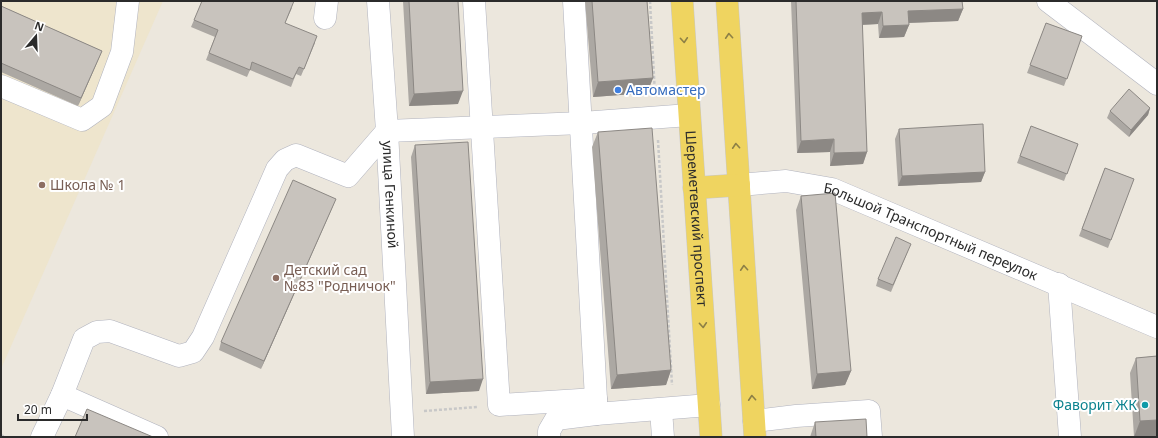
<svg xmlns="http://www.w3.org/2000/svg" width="1158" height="438" viewBox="0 0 1158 438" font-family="'Noto Sans',sans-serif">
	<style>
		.education { fill: #eee5cd }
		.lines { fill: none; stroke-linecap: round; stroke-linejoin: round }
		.minor-casing { stroke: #b1b3be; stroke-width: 23 }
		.major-casing { stroke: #c8c8c8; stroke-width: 23 }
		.path { stroke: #c8c8c8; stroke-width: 2.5; stroke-dasharray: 3 2; stroke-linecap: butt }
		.minor { stroke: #fff; stroke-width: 22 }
		.major { stroke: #efd460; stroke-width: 22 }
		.wall { fill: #aca8a3 }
		.shaded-wall { fill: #8c8884 }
		.building { fill: #c8c3bd; stroke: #8c8884 }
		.oneway { stroke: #8d8046 }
		.shop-dot { fill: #3f7fe0; stroke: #fff; stroke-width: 1.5 }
		.education-dot { fill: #8d6e63; stroke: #fff; stroke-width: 1.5 }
		.culture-dot { fill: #0f9aa8; stroke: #fff; stroke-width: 1.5 }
		.labels { text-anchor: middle; stroke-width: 4; stroke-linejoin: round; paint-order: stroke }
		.shop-label { font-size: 14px; fill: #366cbe; stroke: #fff; text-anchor: start }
		.education-label { font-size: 14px; fill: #785e54; stroke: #fff; text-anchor: start }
		.street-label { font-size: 14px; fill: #2b2b2b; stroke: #fff }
		.culture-label { font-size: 14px; fill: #0d838f; stroke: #fff; text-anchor: end }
	</style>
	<rect width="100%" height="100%" fill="#ece7dd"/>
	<path class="education" d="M 1,1 L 163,1 L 1,369 Z"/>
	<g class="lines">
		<defs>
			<g id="minor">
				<path id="s1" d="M 378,1 L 387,131 L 403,437"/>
				<path d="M 474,1 L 499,405 L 596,399 L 596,414"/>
				<path d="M 574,1 L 596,399"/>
				<path d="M 1048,1 L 1157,84"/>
				<path d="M 325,18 L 327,1"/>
				<path d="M 1,86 L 82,120 L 102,106 L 122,52 L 128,1"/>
				<path id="s2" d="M 739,185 L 786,181 L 832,189 L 1157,327"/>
				<path d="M 1059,284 L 1070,437"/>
				<path d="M 62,395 L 84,339 L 97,332 L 110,331 L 179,356 L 193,352 L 203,337 L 277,169 L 285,160 L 296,155 L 348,176 L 387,131 L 582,123 L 689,115"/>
				<path d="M 661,410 L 663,437"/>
				<path d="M 754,421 L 796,416 L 869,411 L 871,437"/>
				<path d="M 42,437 L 62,395 L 157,437"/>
				<path d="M 549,437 L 549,431 L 556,419 L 596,414 L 709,405"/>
			</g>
			<g id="major">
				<path id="s3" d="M 682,1 L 711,437"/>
				<path d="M 727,1 L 755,437"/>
				<path d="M 694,188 L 739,185"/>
			</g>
		</defs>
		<use href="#minor" class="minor-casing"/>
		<use href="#major" class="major-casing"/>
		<path class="path" d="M 650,1 L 655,95
			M 658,140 L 672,385
			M 424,411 L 477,407
			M 1,435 L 5,437"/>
		<use href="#minor" class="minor"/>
		<use href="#major" class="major"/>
	</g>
	<path class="wall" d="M 403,1 L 458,1 L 458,104 L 409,106 Z
		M 585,1 L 647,1 L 653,78 L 647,93 L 593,97 Z
		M 791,1 L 962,1 L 963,9 L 958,21 L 909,23 L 909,25 L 904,37 L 879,38 L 878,24 L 862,25 L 867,152 L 863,164 L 830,166 L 830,152 L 797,153 Z
		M 1,6 L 102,51 L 78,106 L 1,72 Z
		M 292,8 L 285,23 L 315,43 L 301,76 L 296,74 L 291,87 L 250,70 L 247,77 L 206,60 L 215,37 L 191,27 L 194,20 Z
		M 1046,23 L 1082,36 L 1064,86 L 1027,73 Z
		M 1150,108 L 1148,115 L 1129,137 L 1107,118 L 1110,111 Z
		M 1031,126 L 1078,144 L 1064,181 L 1017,163 Z
		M 899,129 L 985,172 L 981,182 L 898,186 L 895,139 Z
		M 598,132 L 671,370 L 666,385 L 611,389 L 592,147 Z
		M 415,145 L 479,391 L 426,394 L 411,157 Z
		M 1105,168 L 1134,179 L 1108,248 L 1079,236 Z
		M 801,196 L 851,371 L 845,385 L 812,389 L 796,210 Z
		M 333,206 L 261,369 L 219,350 L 221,342 Z
		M 908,251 L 891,292 L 876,286 L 878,279 Z
		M 1157,356 L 1157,436 L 1134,437 L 1130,373 L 1136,358 Z
		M 815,422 L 867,437 L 810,437 Z"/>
	<path class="shaded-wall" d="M 963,9 L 958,21 L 904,23 L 908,11 Z
		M 882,12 L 878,24 L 857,25 L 862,13 Z
		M 909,25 L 904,37 L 879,38 L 883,26 Z
		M 102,51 L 99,58 L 78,106 L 81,98 Z
		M 653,78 L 647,93 L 593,97 L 598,82 Z
		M 463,91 L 458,104 L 409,106 L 414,94 Z
		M 1150,108 L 1148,115 L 1129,137 L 1131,130 Z
		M 834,139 L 830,152 L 797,153 L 801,141 Z
		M 867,152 L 863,164 L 830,166 L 834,153 Z
		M 985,172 L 981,182 L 898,186 L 902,176 Z
		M 336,199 L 333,206 L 261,369 L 264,361 Z
		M 671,370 L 666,385 L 611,389 L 617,375 Z
		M 851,371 L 845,385 L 812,389 L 817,374 Z
		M 483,379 L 479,391 L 426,394 L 430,382 Z
		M 1157,420 L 1157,436 L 1134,437 L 1140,421 Z"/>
	<path class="building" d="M 202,1 L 294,1 L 285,23 L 317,36 L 304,69 L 299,67 L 293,79 L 252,62 L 250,70 L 209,53 L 218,30 L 194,20 Z
		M 409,1 L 458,1 L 463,91 L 414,94 Z
		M 592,1 L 647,1 L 653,78 L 598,82 Z
		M 796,1 L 962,1 L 963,9 L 908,11 L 909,25 L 883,26 L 882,12 L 862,13 L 867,152 L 834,153 L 834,139 L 801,141 Z
		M 1,6 L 102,51 L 81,98 L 1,63 Z
		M 1046,23 L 1082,36 L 1067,79 L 1030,65 Z
		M 1129,89 L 1150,108 L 1131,130 L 1110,111 Z
		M 983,124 L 985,172 L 902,176 L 899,129 Z
		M 1031,126 L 1078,144 L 1067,174 L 1020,156 Z
		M 652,128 L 671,370 L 617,375 L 598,132 Z
		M 468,142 L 483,379 L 430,382 L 415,145 Z
		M 1105,168 L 1134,179 L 1111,240 L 1082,229 Z
		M 293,180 L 336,199 L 264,361 L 221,342 Z
		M 835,193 L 851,371 L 817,374 L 801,196 Z
		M 896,237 L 911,244 L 893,285 L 878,279 Z
		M 1157,356 L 1157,420 L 1140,421 L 1136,358 Z
		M 87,409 L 153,437 L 75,437 Z
		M 866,419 L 867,437 L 816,437 L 815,422 Z"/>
	<defs><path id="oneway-chevron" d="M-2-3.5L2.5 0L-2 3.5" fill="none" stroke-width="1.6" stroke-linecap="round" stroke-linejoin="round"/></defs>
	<g class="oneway">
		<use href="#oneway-chevron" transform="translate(729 36) rotate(-94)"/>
		<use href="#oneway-chevron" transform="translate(684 40) rotate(86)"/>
		<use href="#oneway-chevron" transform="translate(736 146) rotate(-94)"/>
		<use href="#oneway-chevron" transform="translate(744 268) rotate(-94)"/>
		<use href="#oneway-chevron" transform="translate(703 325) rotate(86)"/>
		<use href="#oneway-chevron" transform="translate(752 398) rotate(-94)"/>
	</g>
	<circle class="shop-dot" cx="618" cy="90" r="4"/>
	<g class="education-dot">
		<circle cx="42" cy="185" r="4"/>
		<circle cx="276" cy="278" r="4"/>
	</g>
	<circle class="culture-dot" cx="1145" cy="405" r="4"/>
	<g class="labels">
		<g class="shop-label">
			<text x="626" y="95">Автомастер</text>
		</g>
		<g class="education-label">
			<text x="50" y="190">Школа № 1</text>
			<text x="284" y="275">Детский сад<tspan x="284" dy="16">№83 "Родничок"</tspan></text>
		</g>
		<g class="street-label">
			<text dy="5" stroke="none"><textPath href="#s1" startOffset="194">улица Генкиной</textPath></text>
			<text dy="5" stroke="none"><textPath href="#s3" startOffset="218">Шереметевский проспект</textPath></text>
			<text dy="5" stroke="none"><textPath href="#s2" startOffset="201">Большой Транспортный переулок</textPath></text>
		</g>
		<g class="culture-label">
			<text x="1137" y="410">Фаворит ЖК</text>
		</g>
	</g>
	<rect width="1158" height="438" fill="none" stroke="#2b2b2b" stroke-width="4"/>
	<g transform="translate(36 36) rotate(19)" stroke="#ffffff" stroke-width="3" paint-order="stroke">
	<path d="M0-3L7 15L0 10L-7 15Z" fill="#2b2b2b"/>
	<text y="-6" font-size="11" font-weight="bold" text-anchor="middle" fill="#2b2b2b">N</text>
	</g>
	<path d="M18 414v6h69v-6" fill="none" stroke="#2b2b2b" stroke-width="2"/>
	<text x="24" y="414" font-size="12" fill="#2b2b2b" stroke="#ffffff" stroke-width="3" paint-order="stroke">20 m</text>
</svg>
